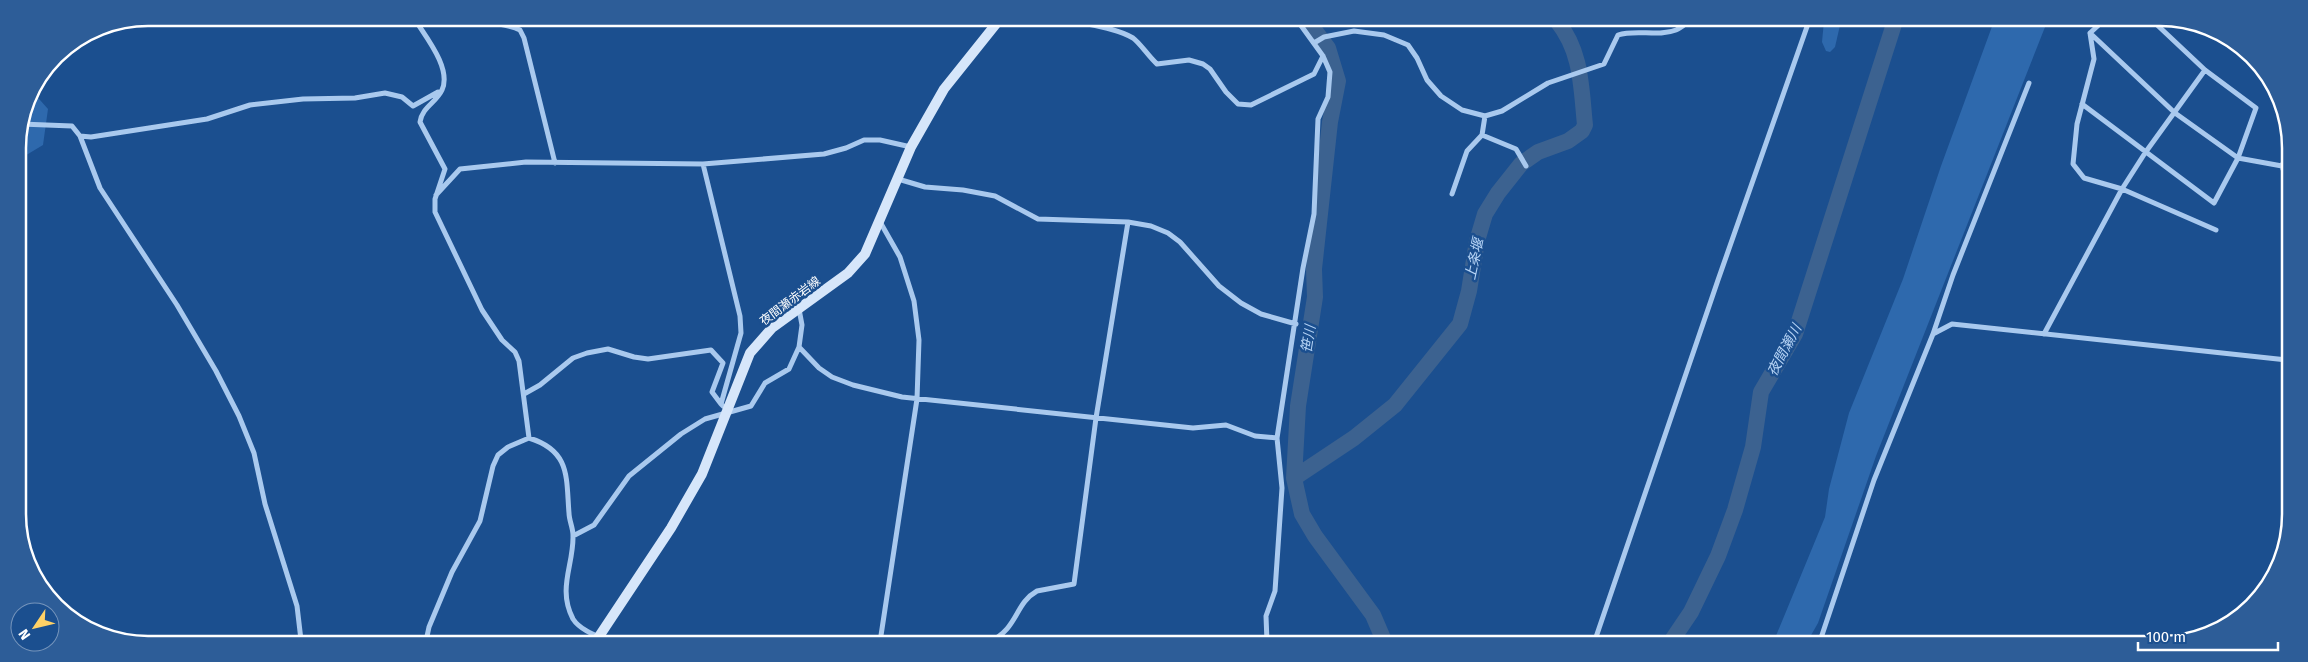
<svg xmlns="http://www.w3.org/2000/svg" width="2308" height="662" viewBox="0 0 2308 662" font-family="'Fira Sans','Noto Sans JP',sans-serif">
	<style>
		.green { fill: #2e69ad }
		.lines { fill: none; stroke-linecap: round; stroke-linejoin: round }
		.river { stroke: #3c6290; stroke-width: 16 }
		.minor { stroke: #a9c9ee; stroke-width: 5 }
		.secondary { stroke: #d6e6fa; stroke-width: 10 }
		.rail-casing { stroke: #fff; stroke-width: 4.5 }
		.rail { stroke: #1b4f8f; stroke-width: 2.5; stroke-dasharray: 8; stroke-linecap: butt }
		.labels { text-anchor: middle; stroke-width: 5; stroke-linejoin: round; paint-order: stroke }
		.street-label { font-size: 12px; fill: #fff; stroke: #1b4f8f }
		.water-label { font-size: 14px; font-style: italic; fill: #b5d3f5; stroke: #1b4f8f }
		.rim { fill: none; stroke: #fff; stroke-width: 2.5 }
	</style>
	<rect width="100%" height="100%" fill="#1b4f8f"/>
	<path class="green" d="M 1824,21 L 1841,21 L 1835,47 L 1830,52 L 1826,51 L 1822,42 Z
		M 1994,21 L 2047,22 L 1876,456 L 1818,623 L 1806,644 L 1773,643 L 1825,517 L 1829,489 L 1849,413 L 1903,279 L 1941,166 Z
		M 32,91 L 48,109 L 43,145 L 18,160 C 18,138 20,109 32,91 Z"/>
	<g class="lines">
		<path class="river" d="M 1307,20 L 1328,48 L 1338,81 L 1330,122 L 1314,269 L 1315,297 L 1298,406 L 1294,478 L 1302,514 L 1315,536 L 1373,615 L 1385,643
			M 1294,478 L 1354,438 L 1395,405 L 1460,324 L 1469,291 L 1477,241 L 1485,214 L 1498,193 L 1521,164 L 1538,152 L 1568,141 L 1582,131 L 1585,125 C 1581,87 1582,52 1557,21
			M 1670,643 L 1691,612 L 1718,556 L 1735,510 L 1753,447 L 1761,392 L 1795,334 L 1895,21"/>
		<path class="minor" d="M 414,18 C 425,36 452,68 442,90 C 436,103 422,107 420,122 L 445,169 L 435,199 L 435,212 L 482,310 L 502,340 L 515,352 L 519,361 L 529,438
			M 1065,19 C 1086,25 1114,27 1133,38 C 1140,43 1149,57 1157,64 L 1189,60 L 1203,64 L 1210,69 L 1226,92 L 1238,104 L 1251,105 L 1314,74 L 1323,56
			M 1696,21 L 1718,24 L 1725,21
			M 2102,22 L 2090,33 L 2094,59 L 2077,124 L 2073,164 L 2084,178 L 2122,189 L 2216,230
			M 418,24 C 423,22 428,20 433,19 C 449,16 506,23 520,30 L 524,38 L 555,163
			M 2090,33 L 2175,113 L 2238,158 L 2282,166
			M 1314,43 L 1324,37 L 1354,31 L 1384,35 L 1408,45 L 1417,58 L 1427,80 L 1441,96 L 1462,110 L 1485,116 L 1502,111 L 1548,83 L 1604,64 L 1618,35 C 1636,29 1658,37 1676,30 C 1681,28 1685,24 1689,21
			M 2082,104 L 2214,203 L 2238,158 L 2256,108 L 2205,70 L 2154,22
			M 1485,116 L 1482,135 L 1516,149 L 1526,166
			M 21,124 L 72,126 L 80,136 L 100,188 L 177,305 L 216,371 L 239,416 L 254,453 L 265,504 L 297,606 L 301,640
			M 80,136 L 91,137 L 207,119 L 250,105 L 303,99 L 355,98 L 385,93 L 402,97 L 413,106 L 438,92
			M 703,164 L 740,316 L 741,333 L 721,404 L 723,406
			M 898,179 L 925,187 L 963,190 L 995,196 L 1038,219 L 1128,222 L 1151,226 L 1168,233 L 1180,242 L 1219,286 L 1241,303 L 1261,314 L 1296,324
			M 2288,184 L 2282,166 L 2288,151
			M 1452,194 L 1467,151 L 1482,135
			M 436,195 L 460,169 L 526,162 L 703,164 L 824,154 L 846,148 L 864,140 L 880,140 L 911,147
			M 879,220 L 900,257 L 914,301 L 919,340 L 917,399 L 880,642
			M 1933,334 L 1953,275 L 2029,83
			M 2044,334 L 2122,189 L 2145,153 L 2205,70
			M 799,347 L 819,368 L 832,377 L 853,385 L 902,397 L 1193,428 L 1226,425 L 1255,436 L 1277,438
			M 524,394 L 540,385 L 573,358 L 587,353 L 608,349 L 634,357 L 648,359 L 711,350 L 723,363 L 712,392 L 721,404
			M 573,536 L 594,525 L 629,476 L 681,434 L 705,419 L 751,406 L 765,383 L 789,369 L 799,347 L 802,325 L 799,309
			M 426,641 L 429,627 L 452,572 L 480,521 L 493,466 L 498,455 L 508,447 L 529,438 C 571,451 566,478 569,513 C 569,520 573,528 573,535 C 574,565 557,588 573,619 C 580,630 597,636 608,641
			M 989,642 C 1019,628 1014,604 1037,591 L 1074,584 L 1096,418 L 1128,222
			M 1267,642 L 1266,616 L 1275,591 L 1282,488 L 1277,438 L 1303,268 L 1314,214 L 1318,119 L 1328,97 L 1330,72 L 1323,56 L 1297,20
			M 1594,643 L 1718,280 L 1809,21
			M 1819,644 L 1874,480 L 1933,334 L 1952,324 L 2287,360"/>
		<path class="secondary" d="M 596,641 L 671,528 L 702,474 L 750,353 L 772,328 L 848,273 L 865,254 L 911,147 L 944,89 L 1000,19"/>
		<defs>
			<path id="rail" d="M 2257,61 L 2258,62"/>
		</defs>
		<use href="#rail" class="rail-casing"/>
		<use href="#rail" class="rail"/>
	</g>
	<g class="labels">
		<g class="street-label">
			<text transform="translate(790 301) rotate(-37)" y="4">夜間瀬赤岩線</text>
		</g>
		<g class="water-label">
			<text transform="translate(1474 259) rotate(-78)" y="5">上条堰</text>
			<text transform="translate(1308 339) rotate(-81)" y="5">笹川</text>
			<text transform="translate(1784 350) rotate(-62)" y="5">夜間瀬川</text>
		</g>
	</g>
	<path d="M0 0H2308V662H0ZM148 26H2160A122 122 0 0 1 2282 148V514A122 122 0 0 1 2160 636H148A122 122 0 0 1 26 514V148A122 122 0 0 1 148 26Z" fill="#2d5d98" fill-rule="evenodd"/>
	<path class="rim" d="M148 26H2160A122 122 0 0 1 2282 148V514A122 122 0 0 1 2160 636H148A122 122 0 0 1 26 514V148A122 122 0 0 1 148 26Z"/>
	<g transform="translate(35 627) rotate(235)"><circle r="24" fill="#1b4f8f" stroke="#7695bc"/>
	<path d="M0-4L9 19L0 12L-9 19Z" fill="#ffd166"/>
	<text y="-8" font-size="14" font-weight="bold" text-anchor="middle" fill="#ffffff">N</text>
	</g>
	<path d="M2138 642v8h140v-8" fill="none" stroke="#ffffff" stroke-width="2.5"/>
	<text x="2146" y="642" font-size="15" fill="#ffffff" stroke="#1b4f8f" stroke-width="4" paint-order="stroke">100 m</text>
</svg>
